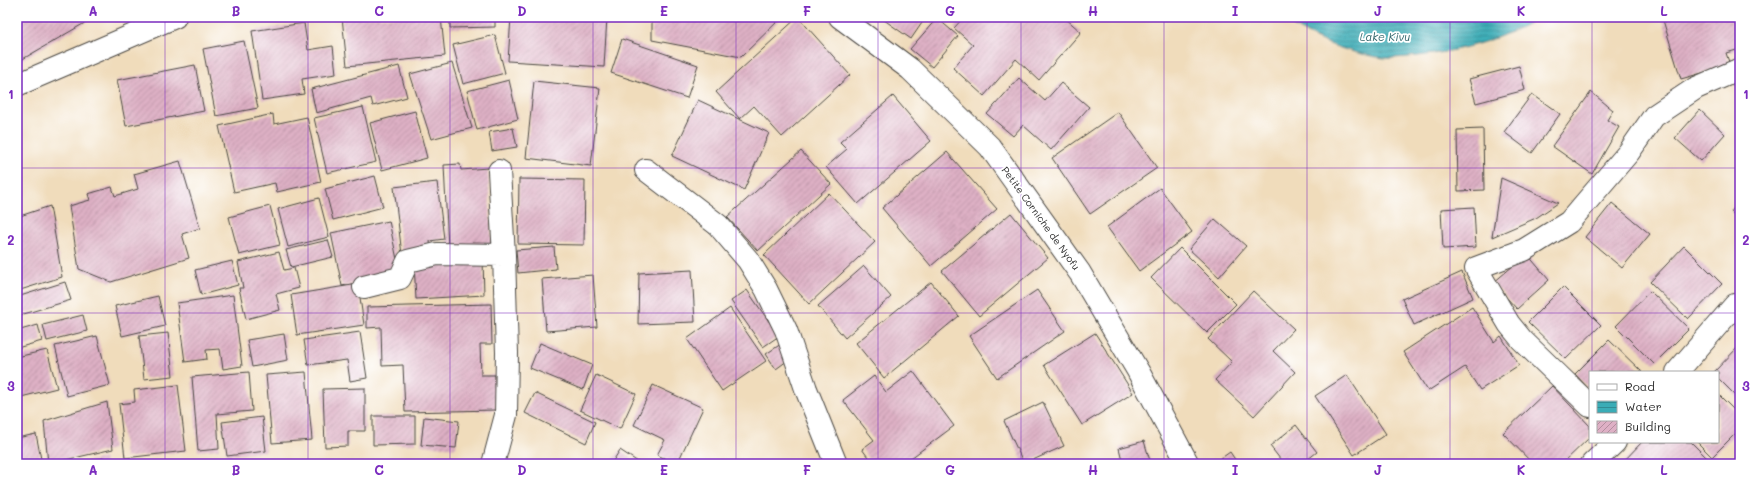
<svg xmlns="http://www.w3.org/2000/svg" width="1757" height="481" viewBox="0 0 1757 481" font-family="Mali,sans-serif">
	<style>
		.water { fill: url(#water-rules); stroke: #336c70 }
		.building { fill: url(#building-hatch) }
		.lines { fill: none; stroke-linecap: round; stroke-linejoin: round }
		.street-casing { stroke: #494641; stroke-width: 24 }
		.street { stroke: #fff; stroke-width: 22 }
		.grid { fill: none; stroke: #7b2cbf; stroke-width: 1; stroke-opacity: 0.55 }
		.labels { text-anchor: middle; stroke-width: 3.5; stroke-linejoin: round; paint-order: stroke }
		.street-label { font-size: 10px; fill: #2b2b2b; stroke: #fff }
		.water-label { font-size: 11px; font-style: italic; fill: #32656a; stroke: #fff }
		.neatline { fill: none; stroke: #7b2cbf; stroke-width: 1.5 }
		.grid-label { font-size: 13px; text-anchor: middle; font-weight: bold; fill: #7b2cbf }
	</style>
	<defs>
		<pattern id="water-rules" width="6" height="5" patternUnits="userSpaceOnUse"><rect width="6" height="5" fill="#3bacb6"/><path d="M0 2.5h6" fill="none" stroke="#328c94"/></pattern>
		<pattern id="building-hatch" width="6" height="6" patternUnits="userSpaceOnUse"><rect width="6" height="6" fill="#deb0c5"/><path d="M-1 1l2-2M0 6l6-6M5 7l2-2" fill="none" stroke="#b48fa0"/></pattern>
	</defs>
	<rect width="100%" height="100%" fill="#fff"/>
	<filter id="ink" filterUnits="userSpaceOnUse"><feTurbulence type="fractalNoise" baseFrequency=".025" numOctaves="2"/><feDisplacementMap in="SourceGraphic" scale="8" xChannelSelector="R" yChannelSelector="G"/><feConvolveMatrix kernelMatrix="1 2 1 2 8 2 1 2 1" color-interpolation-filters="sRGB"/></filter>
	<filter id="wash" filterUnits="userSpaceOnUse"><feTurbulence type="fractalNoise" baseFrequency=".012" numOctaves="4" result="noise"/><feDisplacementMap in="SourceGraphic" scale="16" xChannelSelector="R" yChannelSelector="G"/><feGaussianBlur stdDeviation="0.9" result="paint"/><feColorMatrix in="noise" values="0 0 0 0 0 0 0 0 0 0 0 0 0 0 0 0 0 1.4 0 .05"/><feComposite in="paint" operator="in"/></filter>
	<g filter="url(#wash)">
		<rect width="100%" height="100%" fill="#f0dcbb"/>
		<path class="water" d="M 1280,17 L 1539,17 C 1501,41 1453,53 1408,57 C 1401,57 1391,59 1384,58 C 1347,53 1309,39 1280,17 Z"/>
		<g id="blocks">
			<path class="building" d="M 17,17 L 95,17 L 21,60 L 17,53 Z
				M 342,17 L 441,17 L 445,56 L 347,66 Z
				M 450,17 L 495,17 L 495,27 L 450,28 Z
				M 511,17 L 607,17 L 604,67 L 508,61 Z
				M 652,17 L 782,17 L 741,57 L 652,40 Z
				M 798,17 L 850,75 L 782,137 L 754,106 L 740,119 L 716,92 Z
				M 880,17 L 926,17 L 911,39 Z
				M 964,17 L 1064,17 L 1081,32 L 1039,80 L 1016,59 L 984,96 L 953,68 L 973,45 L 954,28 Z
				M 1662,17 L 1740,17 L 1740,49 L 1726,53 L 1730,65 L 1681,79 Z
				M 937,18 L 958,36 L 932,67 L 910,49 Z
				M 304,23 L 308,50 L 333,46 L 336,74 L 302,79 L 304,94 L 262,100 L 252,31 Z
				M 495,35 L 505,73 L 463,84 L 453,45 Z
				M 622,39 L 698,65 L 687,98 L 611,73 Z
				M 244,41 L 258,108 L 216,116 L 203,49 Z
				M 452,63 L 472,128 L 431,139 L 410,74 Z
				M 195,65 L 204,111 L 126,126 L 117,80 Z
				M 399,66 L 407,97 L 373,106 L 371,98 L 316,113 L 311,89 Z
				M 1519,66 L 1525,90 L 1476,103 L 1469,79 Z
				M 1019,78 L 1045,101 L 1061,83 L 1089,107 L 1051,150 L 1023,125 L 1013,136 L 987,114 Z
				M 509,80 L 518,119 L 477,130 L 467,91 Z
				M 534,81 L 600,88 L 591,166 L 526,158 Z
				M 1591,92 L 1613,110 L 1607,120 L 1619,127 L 1592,174 L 1552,146 Z
				M 1532,94 L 1560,114 L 1532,153 L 1504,132 Z
				M 893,96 L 931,141 L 858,204 L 826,167 L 847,149 L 840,142 Z
				M 698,100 L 769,133 L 744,190 L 672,156 Z
				M 363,107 L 376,162 L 327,173 L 314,118 Z
				M 1700,110 L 1725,134 L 1701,161 L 1675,138 Z
				M 415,111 L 427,158 L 382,170 L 370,123 Z
				M 1118,112 L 1157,168 L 1090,214 L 1052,158 Z
				M 273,114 L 274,124 L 307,117 L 321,182 L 277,192 L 275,183 L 234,192 L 219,126 Z
				M 513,128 L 517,147 L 492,151 L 489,132 Z
				M 1483,129 L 1484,190 L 1458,191 L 1457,130 Z
				M 801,151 L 831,184 L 758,251 L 727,217 Z
				M 947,152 L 997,209 L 931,266 L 882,208 Z
				M 180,161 L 200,228 L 182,234 L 189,258 L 111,282 L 79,269 L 69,206 L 90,200 L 88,194 L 112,187 L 115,196 L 138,189 L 134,174 Z
				M 460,164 L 461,170 L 488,168 L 492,245 L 448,248 L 444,165 Z
				M 375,176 L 383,207 L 333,220 L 325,189 Z
				M 1501,178 L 1558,203 L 1536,218 L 1492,237 Z
				M 519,179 L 585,180 L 584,245 L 518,244 Z
				M 437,182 L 444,239 L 430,241 L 431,252 L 402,255 L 394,187 Z
				M 1160,188 L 1192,232 L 1139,271 L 1107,227 Z
				M 829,193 L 875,242 L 809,304 L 764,255 Z
				M 319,198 L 329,237 L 288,247 L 278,209 Z
				M 1740,199 L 1740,219 L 1731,212 Z
				M 1612,203 L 1650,234 L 1622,268 L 1585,237 Z
				M 50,206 L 62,277 L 17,291 L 17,217 Z
				M 270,206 L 280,245 L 239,255 L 229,217 Z
				M 1474,207 L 1476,247 L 1443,249 L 1441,209 Z
				M 1011,213 L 1048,258 L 979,316 L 942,271 Z
				M 1215,219 L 1246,246 L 1219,277 L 1189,249 Z
				M 389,221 L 400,274 L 342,286 L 331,233 Z
				M 328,240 L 333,257 L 291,267 L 286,250 Z
				M 1684,246 L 1722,284 L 1688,319 L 1650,282 Z
				M 554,247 L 556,269 L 518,273 L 516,250 Z
				M 1180,248 L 1236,304 L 1207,333 L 1151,278 Z
				M 279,252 L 284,270 L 294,268 L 299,288 L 276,294 L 280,310 L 246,319 L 239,288 L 243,288 L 238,262 Z
				M 1527,254 L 1549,280 L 1517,309 L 1493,283 Z
				M 483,260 L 484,295 L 416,299 L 414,263 Z
				M 232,261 L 238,285 L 201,295 L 195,270 Z
				M 864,266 L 891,297 L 845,338 L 818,306 Z
				M 692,270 L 695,322 L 638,324 L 639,273 Z
				M 1462,272 L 1473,298 L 1414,325 L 1402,299 Z
				M 593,275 L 597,327 L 546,331 L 542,279 Z
				M 65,282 L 71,300 L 17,316 L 17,297 Z
				M 931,282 L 959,316 L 884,378 L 856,343 Z
				M 358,284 L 364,325 L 297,335 L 291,295 Z
				M 1563,287 L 1601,325 L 1566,359 L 1528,322 Z
				M 747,290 L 779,336 L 763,347 L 731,301 Z
				M 1037,290 L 1065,331 L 997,378 L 969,336 Z
				M 1253,291 L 1294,329 L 1273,351 L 1295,372 L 1254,416 L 1215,380 L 1232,362 L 1208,339 Z
				M 1650,291 L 1689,329 L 1654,364 L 1616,326 Z
				M 233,295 L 242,366 L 223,369 L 220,349 L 206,350 L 207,359 L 185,362 L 177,303 Z
				M 158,296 L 165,326 L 122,336 L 115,306 Z
				M 491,304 L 492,344 L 480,344 L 481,375 L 495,375 L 496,410 L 405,412 L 403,365 L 382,366 L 381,327 L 367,328 L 367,307 Z
				M 1472,307 L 1494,342 L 1501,336 L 1519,365 L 1480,390 L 1465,367 L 1428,391 L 1403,352 Z
				M 730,308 L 766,361 L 722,391 L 687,339 Z
				M 83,315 L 87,331 L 47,341 L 43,325 Z
				M 38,325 L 42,341 L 17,348 L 17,331 Z
				M 360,332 L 367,378 L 350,381 L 347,360 L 308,365 L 304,340 Z
				M 168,333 L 173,376 L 144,379 L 139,336 Z
				M 1095,333 L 1133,393 L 1082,425 L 1044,365 Z
				M 284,334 L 288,360 L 252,367 L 247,340 Z
				M 97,336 L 110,385 L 67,396 L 55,346 Z
				M 1609,340 L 1642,372 L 1590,372 L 1590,390 L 1575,374 Z
				M 540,343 L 592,365 L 583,390 L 530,368 Z
				M 781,344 L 791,358 L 776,369 L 766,354 Z
				M 1740,345 L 1740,400 L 1718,378 L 1718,372 L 1714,372 Z
				M 47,350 L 57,388 L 17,398 L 17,357 Z
				M 913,371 L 954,426 L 903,464 L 873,464 L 862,449 L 874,440 L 843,400 L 874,376 L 886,392 Z
				M 249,372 L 252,411 L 217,414 L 219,449 L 198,451 L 192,377 Z
				M 306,372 L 312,440 L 272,443 L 266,375 Z
				M 596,375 L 636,394 L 620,429 L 580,410 Z
				M 1347,375 L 1386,434 L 1354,455 L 1315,396 Z
				M 178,385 L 186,451 L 125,458 L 119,404 L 135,402 L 134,390 Z
				M 653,385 L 703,408 L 677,464 L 657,455 L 665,440 L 634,425 Z
				M 1552,386 L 1590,426 L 1590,437 L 1562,464 L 1533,464 L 1503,433 Z
				M 365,388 L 365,431 L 348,431 L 348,446 L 325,447 L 323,389 Z
				M 535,393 L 595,422 L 586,443 L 525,413 Z
				M 1718,394 L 1740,416 L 1740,429 L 1712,457 L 1697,442 L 1718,442 Z
				M 107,402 L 113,449 L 48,464 L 44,421 Z
				M 1043,402 L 1064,446 L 1024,464 L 1004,421 Z
				M 373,416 L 415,416 L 415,444 L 373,445 Z
				M 262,417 L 266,451 L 227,456 L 222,422 Z
				M 424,417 L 459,421 L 456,448 L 421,445 Z
				M 1296,425 L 1317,452 L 1302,464 L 1284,464 L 1270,446 Z
				M 36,434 L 42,464 L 17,464 L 17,438 Z
				M 1144,441 L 1151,464 L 1123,464 L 1119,448 Z
				M 1642,442 L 1691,442 L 1713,464 L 1621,464 Z
				M 620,450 L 641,464 L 611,464 Z
				M 1230,452 L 1238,464 L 1213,464 Z
				M 1740,456 L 1740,464 L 1732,464 Z
				M 104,458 L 105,464 L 80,464 L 80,463 Z"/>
		</g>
	</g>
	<g filter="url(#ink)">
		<use href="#blocks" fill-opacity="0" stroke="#494641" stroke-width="1"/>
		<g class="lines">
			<defs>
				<path id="street" d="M 840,17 L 910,69 L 990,147 L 1080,273 L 1138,371 L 1188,464
					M 17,85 L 175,17
					M 646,170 L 718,225 L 748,260 L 766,289 L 786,330 L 806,389 L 836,464
					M 364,287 L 400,278 L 408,261 L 437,254 L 504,255
					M 1677,372 L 1735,305 L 1740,310
					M 1590,406 L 1522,340 L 1509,324 L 1476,268 L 1524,250 L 1569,222 L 1629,152 L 1654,116 L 1696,88 L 1740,69
					M 493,464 L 506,415 L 507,353 L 504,255 L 499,171
					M 1592,464 L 1615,442"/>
			</defs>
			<use href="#street" class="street-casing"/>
			<use href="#street" class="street"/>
		</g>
	</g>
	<path class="grid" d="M 165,17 L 165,464M 308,17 L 308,464M 450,17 L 450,464M 593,17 L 593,464M 736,17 L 736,464M 878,17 L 878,464M 1021,17 L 1021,464M 1164,17 L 1164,464M 1307,17 L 1307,464M 1450,17 L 1450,464M 1592,17 L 1592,372M 17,168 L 1740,168M 17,313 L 1740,313M 1592,442 L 1592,464"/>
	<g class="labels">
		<g class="street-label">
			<text transform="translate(1041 218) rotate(54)" y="4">Petite Corniche de Nyofu</text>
		</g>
		<g class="water-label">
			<text x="1385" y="41">Lake Kivu</text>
		</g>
	</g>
	<rect width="1757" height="481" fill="none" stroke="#fff" stroke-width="44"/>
	<rect x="1589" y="371" width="130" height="72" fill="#ffffff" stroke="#aaaaaa"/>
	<rect x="1597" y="384" width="20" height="6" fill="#ffffff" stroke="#aaaaaa"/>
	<text x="1625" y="391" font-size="12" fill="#2b2b2b">Road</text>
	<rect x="1597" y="401" width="20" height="12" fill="url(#water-rules)" stroke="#aaaaaa"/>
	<text x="1625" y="411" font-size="12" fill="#2b2b2b">Water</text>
	<rect x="1597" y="421" width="20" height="12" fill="url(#building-hatch)" stroke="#aaaaaa"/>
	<text x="1625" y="431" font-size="12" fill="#2b2b2b">Building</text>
	<rect x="22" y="22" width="1713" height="437" class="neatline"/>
	<g class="grid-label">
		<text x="93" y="16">A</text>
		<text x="236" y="16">B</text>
		<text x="379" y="16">C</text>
		<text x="522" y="16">D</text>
		<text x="664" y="16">E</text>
		<text x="807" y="16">F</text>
		<text x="950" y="16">G</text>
		<text x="1093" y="16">H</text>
		<text x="1235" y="16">I</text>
		<text x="1378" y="16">J</text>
		<text x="1521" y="16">K</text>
		<text x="1664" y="16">L</text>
		<text x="11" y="99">1</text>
		<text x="1746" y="99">1</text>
		<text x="11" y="245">2</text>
		<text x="1746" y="245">2</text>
		<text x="11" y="391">3</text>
		<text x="1746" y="391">3</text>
		<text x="93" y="475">A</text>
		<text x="236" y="475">B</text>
		<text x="379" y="475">C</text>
		<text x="522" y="475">D</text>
		<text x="664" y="475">E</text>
		<text x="807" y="475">F</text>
		<text x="950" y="475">G</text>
		<text x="1093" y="475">H</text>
		<text x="1235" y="475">I</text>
		<text x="1378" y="475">J</text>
		<text x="1521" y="475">K</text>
		<text x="1664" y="475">L</text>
	</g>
</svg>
